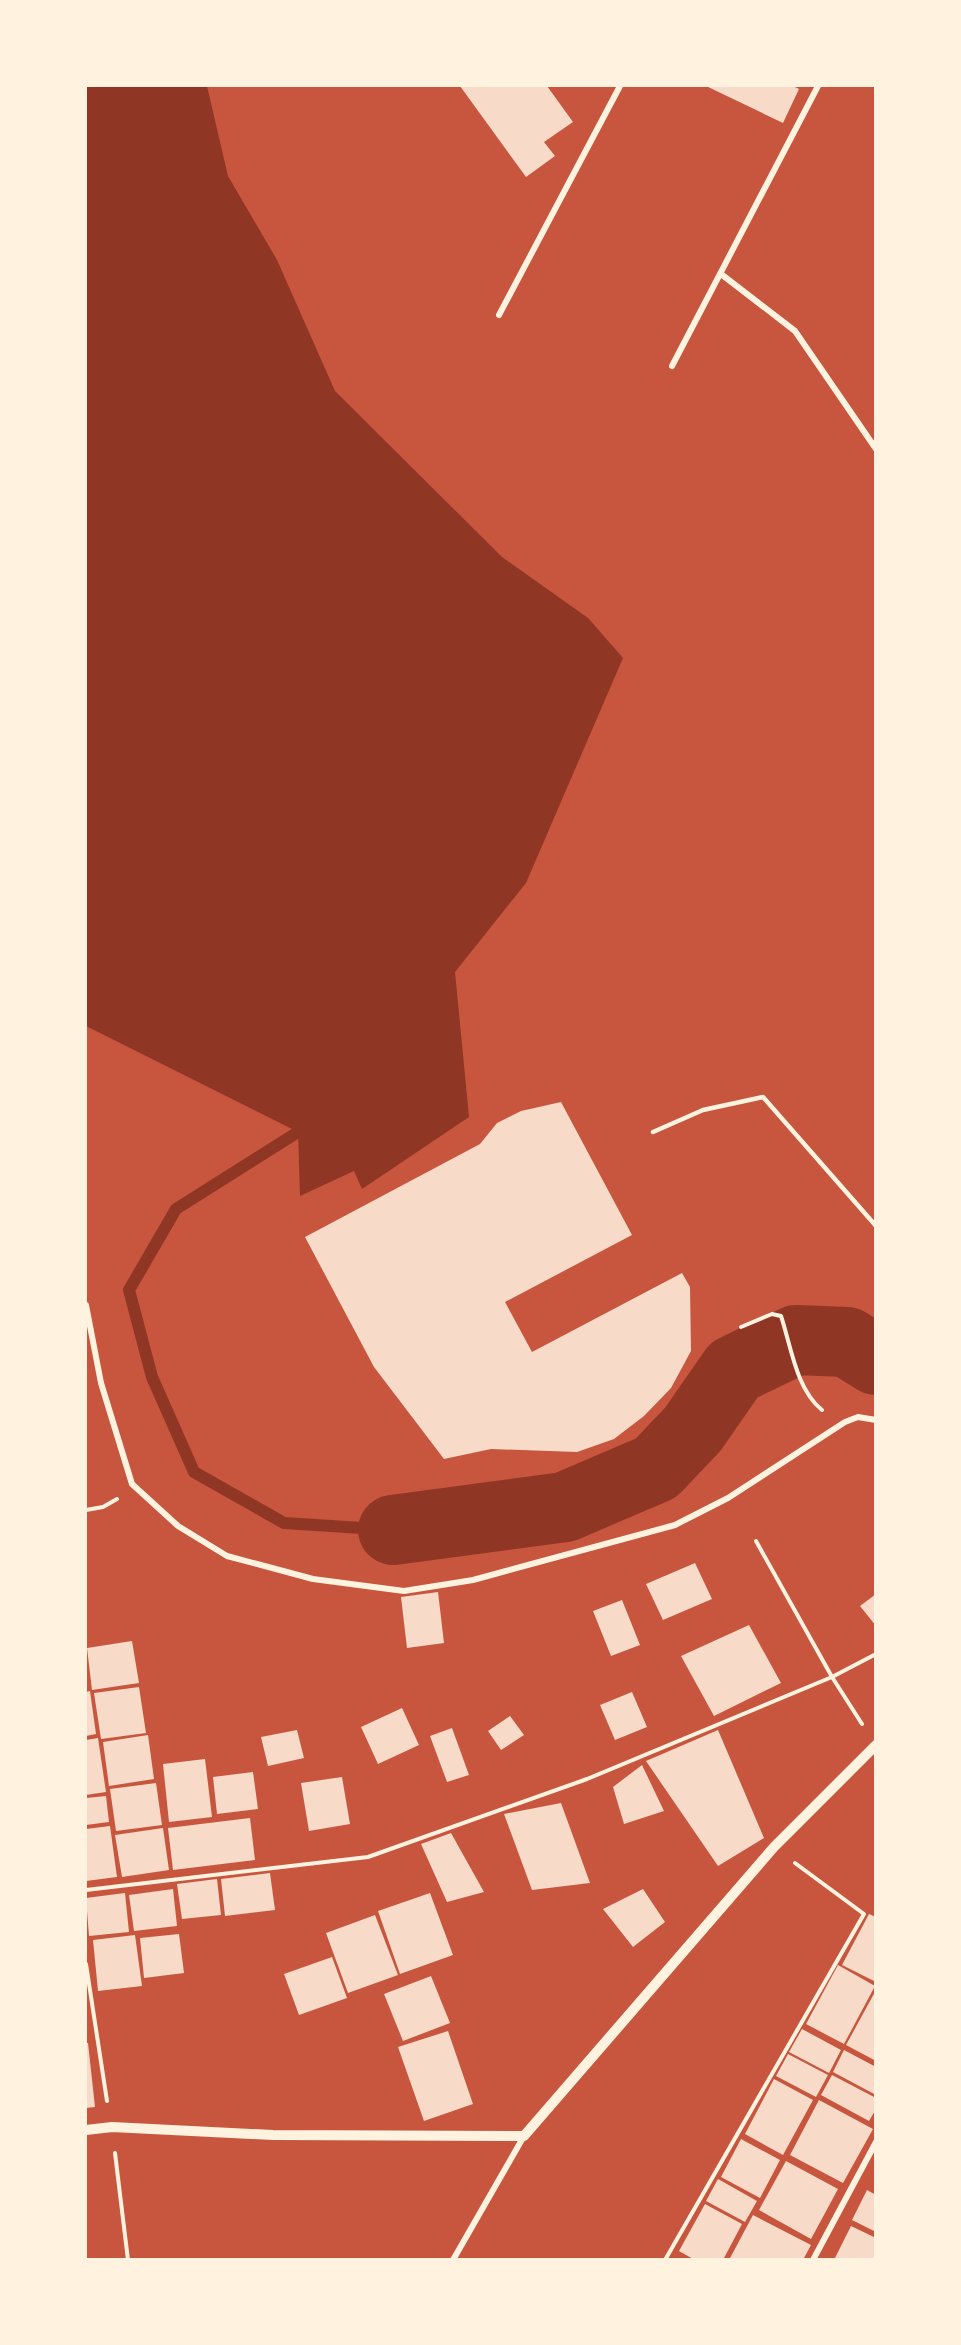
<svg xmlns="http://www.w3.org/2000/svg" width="961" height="2345" viewBox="0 0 961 2345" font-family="'Varela Round',sans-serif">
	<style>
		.water { fill: #8f3625 }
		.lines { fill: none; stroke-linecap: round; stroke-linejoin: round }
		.stream { stroke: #8f3625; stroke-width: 12 }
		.river { stroke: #8f3625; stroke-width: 70 }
		.building { fill: #f7dbc8 }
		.path { stroke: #fff3e0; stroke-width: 4 }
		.service { stroke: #fff3e0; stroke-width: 4.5 }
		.minor { stroke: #fff3e0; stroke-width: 6 }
		.tertiary { stroke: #fff3e0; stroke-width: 10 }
	</style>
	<rect width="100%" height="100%" fill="#c8553d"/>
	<path class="water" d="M 86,86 L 207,86 L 228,176 L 277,260 L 335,391 L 502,557 L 588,618 L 623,658 L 526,883 L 455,972 L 469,1117 L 362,1189 L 354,1171 L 300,1196 L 298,1132 L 86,1026 Z"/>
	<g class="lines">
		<path class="stream" d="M 301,1118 L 298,1132 L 176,1209 L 129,1290 L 152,1377 L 194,1472 L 284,1523 L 393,1530"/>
		<path class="river" d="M 393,1530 L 565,1507 L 656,1468 L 693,1429 L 734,1370 L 796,1340 L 847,1342 L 876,1360"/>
	</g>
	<path class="building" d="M 460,86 L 547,86 L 573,122 L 544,142 L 555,156 L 526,177 Z
		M 706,86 L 793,86 L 799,89 L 783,123 Z
		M 561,1102 L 632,1235 L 505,1302 L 532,1352 L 682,1273 L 690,1287 L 691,1351 L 671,1388 L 644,1416 L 614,1439 L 577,1452 L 491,1449 L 444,1459 L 374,1367 L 305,1237 L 480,1144 L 497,1123 L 521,1111 Z
		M 695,1563 L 712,1599 L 663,1620 L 646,1584 Z
		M 438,1592 L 444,1643 L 407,1648 L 401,1597 Z
		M 876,1594 L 876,1626 L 860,1606 Z
		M 622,1600 L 640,1645 L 611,1656 L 593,1611 Z
		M 749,1625 L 781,1683 L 714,1716 L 681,1656 Z
		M 132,1641 L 139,1683 L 92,1690 L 87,1648 Z
		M 139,1687 L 146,1733 L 101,1739 L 94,1693 Z
		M 90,1691 L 96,1734 L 86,1736 L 86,1692 Z
		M 632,1692 L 647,1727 L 615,1740 L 600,1705 Z
		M 402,1708 L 419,1745 L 378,1764 L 361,1727 Z
		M 510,1716 L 524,1735 L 501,1750 L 488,1731 Z
		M 452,1728 L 469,1775 L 447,1782 L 430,1736 Z
		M 297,1730 L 304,1758 L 268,1766 L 261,1737 Z
		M 718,1730 L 764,1838 L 718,1866 L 646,1761 Z
		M 148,1735 L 154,1779 L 109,1786 L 103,1742 Z
		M 98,1738 L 106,1792 L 86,1795 L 86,1740 Z
		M 205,1759 L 212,1817 L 169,1822 L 163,1764 Z
		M 642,1765 L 664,1811 L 624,1824 L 613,1787 Z
		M 253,1772 L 258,1809 L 217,1814 L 213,1777 Z
		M 342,1777 L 350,1824 L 309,1831 L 301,1783 Z
		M 156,1783 L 162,1825 L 116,1831 L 110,1789 Z
		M 106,1796 L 109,1822 L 86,1825 L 86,1798 Z
		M 561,1803 L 590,1883 L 532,1890 L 504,1814 Z
		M 250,1818 L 255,1860 L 173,1870 L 168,1828 Z
		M 110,1826 L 117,1877 L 86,1881 L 86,1829 Z
		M 163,1828 L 169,1870 L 122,1877 L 115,1835 Z
		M 451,1833 L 484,1892 L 447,1902 L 421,1844 Z
		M 270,1873 L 275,1910 L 225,1916 L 221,1879 Z
		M 217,1879 L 221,1915 L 182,1919 L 177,1884 Z
		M 173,1889 L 177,1926 L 134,1931 L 129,1895 Z
		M 643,1889 L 665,1922 L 633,1947 L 603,1909 Z
		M 125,1893 L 129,1932 L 89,1936 L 86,1898 Z
		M 430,1893 L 453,1955 L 400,1974 L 378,1911 Z
		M 869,1914 L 876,1917 L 876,1982 L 842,1965 Z
		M 375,1915 L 398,1975 L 348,1993 L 326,1933 Z
		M 179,1934 L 184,1973 L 144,1978 L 140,1938 Z
		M 135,1935 L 142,1986 L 98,1991 L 93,1940 Z
		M 332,1957 L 347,1998 L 299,2015 L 284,1974 Z
		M 838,1965 L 875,1986 L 844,2044 L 806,2024 Z
		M 431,1976 L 450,2023 L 403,2041 L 384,1994 Z
		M 876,1990 L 876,2061 L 846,2045 Z
		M 802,2029 L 841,2050 L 829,2073 L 789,2052 Z
		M 448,2031 L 473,2104 L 424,2121 L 398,2047 Z
		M 86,2043 L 88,2043 L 95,2107 L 86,2108 Z
		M 844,2050 L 876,2067 L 876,2095 L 833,2072 Z
		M 788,2054 L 828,2075 L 816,2097 L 776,2076 Z
		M 832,2075 L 876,2098 L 876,2109 L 869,2121 L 821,2095 Z
		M 774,2079 L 813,2100 L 783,2155 L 745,2134 Z
		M 819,2100 L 873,2129 L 843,2183 L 790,2155 Z
		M 741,2139 L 780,2160 L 760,2198 L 721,2177 Z
		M 786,2161 L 838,2189 L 811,2239 L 759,2210 Z
		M 718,2179 L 757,2201 L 745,2222 L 706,2201 Z
		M 867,2190 L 876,2195 L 876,2232 L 852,2220 Z
		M 705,2204 L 742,2224 L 723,2260 L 695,2260 L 679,2251 Z
		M 753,2215 L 811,2245 L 803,2260 L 729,2260 Z
		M 851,2226 L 876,2238 L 876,2260 L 834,2260 Z"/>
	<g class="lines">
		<path class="path" d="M 741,1327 L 772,1314 L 781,1316 C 791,1346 796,1389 822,1410
			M 86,1510 L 103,1507 L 117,1499
			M 756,1541 L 832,1677 L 862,1724
			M 86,1890 L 368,1857 L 587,1779 L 832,1677 L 876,1654
			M 86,1964 L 107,2101
			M 115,2153 L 128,2260
			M 665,2260 L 864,1914 L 795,1863"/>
		<path class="service" d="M 653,1132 L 703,1110 L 763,1097 L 876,1226"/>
		<path class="minor" d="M 721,274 L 795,331 L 876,449
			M 499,315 L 620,86
			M 672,366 L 818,86
			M 86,1305 L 101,1383 L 132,1484 L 178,1526 L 227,1556 L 313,1579 L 404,1591 L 473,1580 L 675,1525 L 728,1498 L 845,1422 L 858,1417 L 876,1420
			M 453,2260 L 524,2136
			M 813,2260 L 876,2142"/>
		<path class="tertiary" d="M 86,2130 L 112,2127 L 273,2135 L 524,2136 L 774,1847 L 876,1745"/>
	</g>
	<rect width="961" height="2345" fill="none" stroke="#fff3e0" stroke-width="174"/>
</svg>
